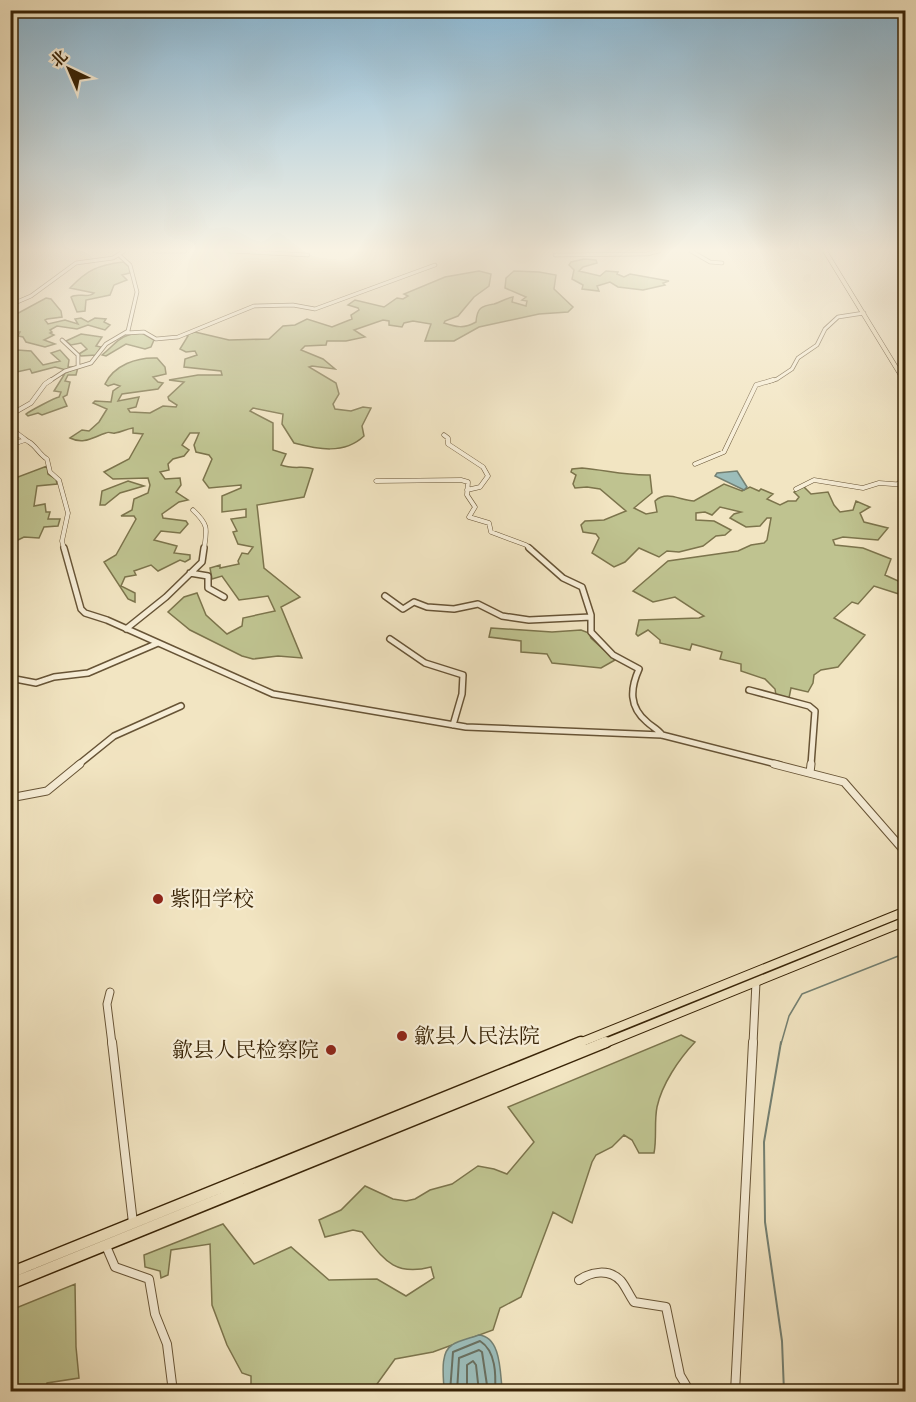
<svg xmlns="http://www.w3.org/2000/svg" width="916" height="1402" viewBox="0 0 916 1402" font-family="'Libre Caslon Text','Noto Serif SC',serif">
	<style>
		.green { fill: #bfc390; stroke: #7c744c; stroke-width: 1.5 }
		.water { fill: #9cbdba; stroke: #748072; stroke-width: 1.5 }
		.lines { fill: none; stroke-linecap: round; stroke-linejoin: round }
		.shore { stroke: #6a7060; stroke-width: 2 }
		.stream-far1 { stroke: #748072; stroke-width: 1.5 }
		.stream { stroke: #748072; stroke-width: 2 }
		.minor-far4-casing { stroke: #675436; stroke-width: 4.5 }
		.minor-far3-casing { stroke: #675436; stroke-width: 5 }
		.minor-far2-casing { stroke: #675436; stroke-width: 8 }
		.minor-far1-casing { stroke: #675436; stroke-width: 9 }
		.minor-casing { stroke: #675436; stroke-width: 10 }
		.major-far3-casing { stroke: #392407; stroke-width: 5 }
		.major-far2-casing { stroke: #392407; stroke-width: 7 }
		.major-far1-casing { stroke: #392407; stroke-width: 10 }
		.major-casing { stroke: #392407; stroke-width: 13 }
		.minor-far4 { stroke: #f7eed7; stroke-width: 3 }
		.minor-far3 { stroke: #f7eed7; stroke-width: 4 }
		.minor-far2 { stroke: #f7eed7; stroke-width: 5 }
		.minor-far1 { stroke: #f7eed7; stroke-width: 7 }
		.minor { stroke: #f7eed7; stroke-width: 8 }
		.major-far3 { stroke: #f2e5c2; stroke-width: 4 }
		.major-far2 { stroke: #f2e5c2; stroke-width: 5 }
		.major-far1 { stroke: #f2e5c2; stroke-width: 8 }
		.major { stroke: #f2e5c2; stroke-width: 10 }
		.poi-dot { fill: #8f2418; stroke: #f7eed7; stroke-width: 2 }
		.labels { text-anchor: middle; stroke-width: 4.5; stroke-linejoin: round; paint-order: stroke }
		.near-poi-label { font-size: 21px; fill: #392407; stroke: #f7eed7; text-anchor: start }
	</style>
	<rect width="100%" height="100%" fill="#f2e5c2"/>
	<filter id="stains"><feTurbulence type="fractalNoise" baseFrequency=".00333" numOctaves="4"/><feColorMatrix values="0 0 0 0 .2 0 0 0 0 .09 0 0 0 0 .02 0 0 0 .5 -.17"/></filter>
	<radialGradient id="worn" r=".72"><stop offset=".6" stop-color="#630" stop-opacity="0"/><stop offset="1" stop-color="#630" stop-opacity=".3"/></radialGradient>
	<path class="green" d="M 584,259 L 596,260 L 597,263 L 583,267 L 579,271 L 600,276 L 606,271 L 618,272 L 617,274 L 624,277 L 630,274 L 669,281 L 663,283 L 665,285 L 643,290 L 618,287 L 610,282 L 597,286 L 599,291 L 582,289 L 583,285 L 572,279 L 574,270 L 569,265 L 571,262 Z
		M 123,262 L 129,267 L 130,273 L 122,275 L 127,280 L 114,285 L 110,295 L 86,300 L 85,311 L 77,312 L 71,297 C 78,292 88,299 94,293 L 70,288 C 87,270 98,265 123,262 Z
		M 479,271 L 491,274 L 489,286 L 474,297 L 458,316 L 445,321 L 444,323 C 456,327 464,329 476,322 C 477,308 481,306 494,304 C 501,302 506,298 513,297 L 512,302 L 526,306 L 527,301 L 522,300 L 526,297 L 505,288 L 506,278 L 514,271 L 539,272 L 556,275 L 554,289 L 573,307 L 568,312 L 539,314 L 479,327 L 454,341 L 425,341 L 431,324 L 413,321 L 404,323 L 402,327 L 389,325 L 389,321 L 383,320 L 354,330 L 365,337 L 346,341 L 327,341 L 326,345 L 305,346 L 301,350 L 323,359 L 335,369 L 312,366 L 309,367 L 336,383 L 339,394 L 333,404 L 335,409 L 351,411 L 363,407 L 371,408 L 362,426 L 364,436 C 344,455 317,449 294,443 L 282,424 L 283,414 L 253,408 L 250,411 L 273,423 L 273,450 L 286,454 L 281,465 C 294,470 303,465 313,469 L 304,497 L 257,505 L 264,568 L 300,597 L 281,607 L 302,658 L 278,656 L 253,659 L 242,656 L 190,630 L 168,612 L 184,597 L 197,593 L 206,615 L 227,634 L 242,626 L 243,618 L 275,611 L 268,596 L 239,600 L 222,576 L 212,579 L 210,568 L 220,565 L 220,568 L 239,564 L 238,561 L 242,553 L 248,554 L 253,547 L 238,544 L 233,532 L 237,531 L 231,519 L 246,517 L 246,509 L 222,512 L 222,496 L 241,488 L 241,485 L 209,488 L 203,480 L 212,459 L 209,455 L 196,452 L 194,445 L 199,433 L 190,433 L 182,445 L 189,450 L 184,456 L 173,459 L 168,464 L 169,470 L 160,472 L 165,479 L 180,478 L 181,485 L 176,492 L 188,500 L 179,502 L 162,514 L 163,518 L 186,521 L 188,524 L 180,533 L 161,531 L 154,540 L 177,546 L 174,553 L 190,555 L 190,559 L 185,562 L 180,560 L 158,571 L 151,565 L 134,571 L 136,575 L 125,577 L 121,586 L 135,593 L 135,602 L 128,599 L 104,562 L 116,555 L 136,519 L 134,516 L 121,516 L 132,510 L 134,499 L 148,493 L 150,485 L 148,478 L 113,479 L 104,472 L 129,459 L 143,434 L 133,433 L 133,428 C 126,429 122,432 115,433 C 112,434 109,431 106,433 C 93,437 84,445 70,438 L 82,430 L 89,431 L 99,422 L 107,409 L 93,403 L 95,401 L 111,402 L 113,391 L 120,386 L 114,384 L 108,386 L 105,384 C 114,365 137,357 157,358 L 165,367 L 166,374 L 153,377 L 158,382 L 163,383 L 158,389 L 122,394 L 118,401 L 139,397 L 136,407 L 128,409 L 130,412 L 150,413 L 163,406 L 176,407 L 177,405 L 169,400 L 168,397 L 184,382 L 169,380 L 198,375 L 222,375 L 221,371 L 184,367 L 185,359 L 197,355 L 195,351 L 186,352 L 180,349 L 188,336 L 185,335 L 195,332 L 229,340 L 269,339 L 283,326 L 295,325 L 307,319 L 332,327 L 352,319 L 351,315 L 359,310 L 358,308 L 348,305 L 355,300 L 384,307 L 397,298 L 403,299 L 408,296 L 404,294 L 445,277 Z
		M 46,298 L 51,299 L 61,311 L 62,317 L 47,319 L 45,320 L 48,324 L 65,320 L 78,324 L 75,319 L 81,318 L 88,322 L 95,318 L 106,319 L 104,322 L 110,325 L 105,330 L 88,325 L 77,329 L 57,326 L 50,330 L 52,332 L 50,333 L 54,335 L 44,340 L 55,344 L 45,347 L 26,342 L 23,337 L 18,336 L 20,332 L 15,332 L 11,335 L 11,317 Z
		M 142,333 L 154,340 L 151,347 L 145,349 L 126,344 L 106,356 L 102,355 C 118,342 119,334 142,333 Z
		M 81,334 L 102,337 L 96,346 L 101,347 L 96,355 L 81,356 L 79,354 L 87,349 L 81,343 L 71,345 L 66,341 Z
		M 17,350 L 31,351 L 43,365 L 60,361 L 51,353 L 60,350 L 69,360 L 68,367 L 73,367 L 66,370 L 55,367 L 32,373 L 30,369 L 12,373 L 11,378 L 11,354 Z
		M 78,367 L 76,375 L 68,375 L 65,381 L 70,382 L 67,395 L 63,397 L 67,406 L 42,415 L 38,413 L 28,416 L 26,414 C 30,411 54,398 59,397 L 61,392 L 54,391 L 64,375 L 61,375 Z
		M 47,466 L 48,474 L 56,479 L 57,484 L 37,486 L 34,506 L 45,504 L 46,512 L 50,512 L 48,519 L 60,519 L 58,526 L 44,527 L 39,538 L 24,537 L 18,540 L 11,531 L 10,480 Z
		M 582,468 C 605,470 628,476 650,475 L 652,493 L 634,508 L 646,514 L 657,512 L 655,501 C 667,490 681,501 694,501 L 724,484 L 742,491 L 750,487 L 759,491 L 761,489 L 773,494 L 767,499 L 780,505 L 788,501 L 796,501 L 799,497 L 794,492 L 803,486 L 811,494 L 828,492 L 834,505 L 840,512 L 853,510 L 856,501 L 870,507 L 860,513 L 864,522 L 888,528 L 878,540 L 843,537 L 833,540 L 835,545 L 863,548 L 891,559 L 885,575 L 905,584 L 899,594 L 874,586 L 858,604 L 852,602 L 834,618 L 865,635 L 838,667 L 821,670 L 814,675 L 813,683 L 808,692 L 791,688 L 789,698 L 776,695 L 775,689 L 765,679 L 741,671 L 741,664 L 720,659 L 722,652 L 692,644 L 690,650 L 660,643 L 660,640 L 648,630 L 638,636 L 636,634 L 639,620 L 699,618 L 704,616 L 675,597 L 653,602 L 633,591 L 668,561 L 738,551 L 751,545 L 764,543 L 767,540 L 771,518 L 767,518 L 760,526 L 746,527 L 730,518 L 734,514 L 741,512 L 720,507 L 712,515 L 705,512 L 696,513 L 696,520 L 714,521 L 731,530 L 725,535 L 716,536 L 703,546 L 679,552 L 667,551 L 659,557 L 639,548 L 625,562 L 614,567 L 592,553 L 599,538 L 596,534 L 583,532 L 581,525 L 585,521 L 604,520 L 626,511 L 600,489 L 587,487 L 575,488 L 573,484 L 576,475 L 571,472 L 572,469 Z
		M 128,481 L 144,486 L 120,493 L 105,505 L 100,505 L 102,491 Z
		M 491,628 L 552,632 L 581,630 L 589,633 L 591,638 L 615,660 L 601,668 L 552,663 L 547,654 L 521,652 L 521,641 L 489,637 Z
		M 681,1035 L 695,1042 C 679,1059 662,1084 657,1107 C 654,1122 657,1138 654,1153 L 639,1153 L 632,1140 L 624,1135 L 612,1147 L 596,1155 L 592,1162 L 572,1223 L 553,1212 L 521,1297 L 500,1308 L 493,1330 L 433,1352 L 395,1359 L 372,1391 L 251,1391 L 251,1376 L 242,1373 L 227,1345 L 212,1305 L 210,1244 L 171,1250 L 168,1275 L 161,1278 L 160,1271 L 145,1267 L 144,1255 L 223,1224 L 254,1264 L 291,1247 L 329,1280 L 377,1279 L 406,1296 L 434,1278 L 431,1267 C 393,1277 383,1258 362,1232 L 353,1230 L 325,1237 L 319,1220 L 341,1210 L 365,1186 L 393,1199 L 406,1201 L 415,1199 L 430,1190 L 452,1184 L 478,1166 L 494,1169 L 507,1174 L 534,1142 L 508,1107 Z
		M 75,1284 L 76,1347 L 79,1378 L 47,1383 L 46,1391 L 11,1391 L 11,1310 Z"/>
	<path class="water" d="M 737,471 L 747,487 L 744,490 L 715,476 L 717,473 Z
		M 479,1335 C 501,1337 500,1372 502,1388 L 500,1391 L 444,1391 C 444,1379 439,1353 452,1345 C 459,1340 471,1338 479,1335 Z"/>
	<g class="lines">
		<path class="shore" d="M 450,1392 L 453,1352 L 480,1341 C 496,1351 496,1375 495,1392
			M 457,1392 L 459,1358 L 479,1350 L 482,1352 L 488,1392
			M 467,1392 L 467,1365 L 473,1361 L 476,1365 L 479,1392"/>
		<path class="stream-far1" d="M 781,1044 L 789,1016 L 802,994 L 906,953"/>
		<path class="stream" d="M 781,1042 L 764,1142 L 765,1222 L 782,1341 L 784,1392"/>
		<defs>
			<path id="minor-far4" d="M 155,251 L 185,251
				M 230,251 L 308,255
				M 691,251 L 710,262 L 722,263
				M 555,255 L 647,254 L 659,251
				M 10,305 L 31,296 L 76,263 L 113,258 L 124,251
				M 126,333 L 144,332 L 156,339 L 178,337 L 254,306 L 293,305 L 315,309 L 435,265
				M 62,340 L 78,355 L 78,366
				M 48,382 L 65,371 L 91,363 L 106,344 L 128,331 L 137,292 L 130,265 L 119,255
				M 767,382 L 777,379 L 792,369 L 798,358 L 817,345 L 825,329 L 838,317 L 864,313"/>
			<path id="minor-far3" d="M 10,415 L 31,403 L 45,384 L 51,380
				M 10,425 C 18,435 19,435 29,442 C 36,446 39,454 47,459 L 50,472 L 59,480 L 68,513 L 62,541 L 64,549
				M 444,435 L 448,438 L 448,444 L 483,467 L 488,476 L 480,487 L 467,490
				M 10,445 L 25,440
				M 695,464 L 724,452 L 756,385 L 773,380
				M 376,481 L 461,480 L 468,482 L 467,495 L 475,507 L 469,517 L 489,523 L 491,532 L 526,545 L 531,549
				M 898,484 L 906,477
				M 796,489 L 814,480 L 863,488 L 879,483 L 906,485
				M 193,510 C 209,525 207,529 204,549"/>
			<path id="minor-far2" d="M 64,548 L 81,609 L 85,613 L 107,620 L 273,694 L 466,727 L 662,735 L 780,765
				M 529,548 L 563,578 L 582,587 L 591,615 L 591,632 L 613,655 L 639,669 C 630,689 629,707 647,722 C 652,727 658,729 662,735
				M 190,573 L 208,576 L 208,588 L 224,597
				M 385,596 L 403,609 L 414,602 L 427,607 L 454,609 L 478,604 L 502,616 L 529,620 L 591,617
				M 126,629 L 166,597 L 202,562 L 204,548
				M 390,639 L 425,663 L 463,675 L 462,694 L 453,725
				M 10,678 L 36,683 L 54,677 L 88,673 L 158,643
				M 749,690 L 809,706 L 815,711 L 811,765
				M 78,765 L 114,736 L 181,706"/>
			<path id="minor-far1" d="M 774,764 L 844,782 L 906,853
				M 810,773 L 811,764
				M 10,798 L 47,791 L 80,764
				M 110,992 L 107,1004 L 112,1044
				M 753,1044 L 756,982"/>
			<path id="minor" d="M 112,1042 L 133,1223
				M 106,1246 L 115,1267 L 149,1279 L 155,1314 L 167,1344 L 173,1392
				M 579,1280 C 591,1272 609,1268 621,1281 C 626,1287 629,1295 634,1302 L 666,1307 L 680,1375 L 690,1392
				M 735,1392 L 753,1042"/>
			<path id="major-far3" d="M 825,251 L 905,382"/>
			<path id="major-far2" d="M 904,380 L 906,383"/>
			<path id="major-far1" d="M 577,1044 L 906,911
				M 603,1044 L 906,921"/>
			<path id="major" d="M 10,1273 L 581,1042
				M 10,1284 L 606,1042"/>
		</defs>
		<use href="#minor-far4" class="minor-far4-casing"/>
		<use href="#minor-far3" class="minor-far3-casing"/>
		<use href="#minor-far2" class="minor-far2-casing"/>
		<use href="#minor-far1" class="minor-far1-casing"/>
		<use href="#minor" class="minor-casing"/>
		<use href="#major-far3" class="major-far3-casing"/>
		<use href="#major-far2" class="major-far2-casing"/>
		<use href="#major-far1" class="major-far1-casing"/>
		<use href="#major" class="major-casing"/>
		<use href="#minor-far4" class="minor-far4"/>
		<use href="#minor-far3" class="minor-far3"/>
		<use href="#minor-far2" class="minor-far2"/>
		<use href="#minor-far1" class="minor-far1"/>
		<use href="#minor" class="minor"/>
		<use href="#major-far3" class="major-far3"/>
		<use href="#major-far2" class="major-far2"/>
		<use href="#major-far1" class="major-far1"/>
		<use href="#major" class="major"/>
	</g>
	<linearGradient id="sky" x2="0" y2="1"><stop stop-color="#89b8d6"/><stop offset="0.56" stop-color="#f9f3e4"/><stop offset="1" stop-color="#f9f3e4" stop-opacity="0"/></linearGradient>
	<rect width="916" height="447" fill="url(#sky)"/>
	<g class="poi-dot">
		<circle cx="158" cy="899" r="6"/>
		<circle cx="402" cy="1036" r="6"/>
		<circle cx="331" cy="1050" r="6"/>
	</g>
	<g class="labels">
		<g class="near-poi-label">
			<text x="170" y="906">紫阳学校</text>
			<text x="414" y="1043">歙县人民法院</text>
			<text x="319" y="1057" text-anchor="end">歙县人民检察院</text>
		</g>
	</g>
	<rect width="916" height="1402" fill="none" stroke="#f2e5c2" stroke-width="36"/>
	<rect x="12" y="12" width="892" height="1378" fill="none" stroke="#392407" stroke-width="3"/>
	<rect x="18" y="18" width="880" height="1366" fill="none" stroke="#392407" stroke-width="1.5"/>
	<g transform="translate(69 69) rotate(316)" stroke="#f7eed7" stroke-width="4.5" paint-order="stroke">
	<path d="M0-4.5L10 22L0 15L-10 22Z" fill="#392407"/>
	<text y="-9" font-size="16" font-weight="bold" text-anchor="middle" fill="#392407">北</text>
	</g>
	<rect width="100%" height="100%" filter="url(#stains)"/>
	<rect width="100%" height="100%" fill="url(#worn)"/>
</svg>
